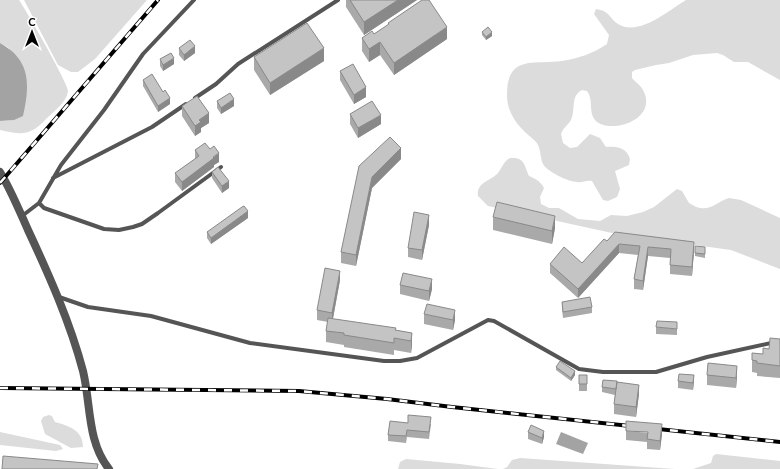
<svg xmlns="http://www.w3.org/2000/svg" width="780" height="469" viewBox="0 0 780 469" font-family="Lato,sans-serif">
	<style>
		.green { fill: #dcdcdc }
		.water { fill: #a3a3a3 }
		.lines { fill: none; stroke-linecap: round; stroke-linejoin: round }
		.lane { stroke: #555; stroke-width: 4 }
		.street { stroke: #555; stroke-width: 8 }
		.rail-casing { stroke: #000; stroke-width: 4 }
		.rail { stroke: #fff; stroke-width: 2.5; stroke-dasharray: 8; stroke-linecap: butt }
		.wall { fill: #a9a9a9 }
		.shaded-wall { fill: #898989 }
		.building { fill: #c4c4c4; stroke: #898989 }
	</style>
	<rect width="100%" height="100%" fill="#fff"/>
	<path class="green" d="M 0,0 L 19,0 C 26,10 69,85 68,91 C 67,102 54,111 46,119 C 30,136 22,135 0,130 L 0,121 L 14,120 L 9,48 L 0,43 Z
		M 24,0 L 147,0 L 95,59 L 78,72 L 71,72 L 58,65 Z
		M 686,0 L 780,0 L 780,80 L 748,62 L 734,62 L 723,55 L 717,53 L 693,55 L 669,63 L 656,65 L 635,70 L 632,72 L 632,78 C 636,83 641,85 644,92 C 657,121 608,135 595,120 C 588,112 594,100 587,91 L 582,90 C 570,96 576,110 571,120 C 568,125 563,128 561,134 L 563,143 L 570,148 L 577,147 L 590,134 L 600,138 L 606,147 C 615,146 627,147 630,159 L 629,165 L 615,171 L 620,189 L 617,197 L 608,201 L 603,200 L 592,181 C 586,180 582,183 577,182 C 569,182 546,171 543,164 C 539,155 542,146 533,139 C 519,128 508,115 507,97 C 506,54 533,65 562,61 C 577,59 594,53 607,44 L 609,35 L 594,14 L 596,9 C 610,11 609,18 618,24 C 639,37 669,10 686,0 Z
		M 510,158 C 525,157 524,165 529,176 C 536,179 540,181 544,188 L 540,197 L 541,204 L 549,208 L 559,208 L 578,219 L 600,221 L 611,215 L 627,216 L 643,212 L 654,207 L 677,189 L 682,191 L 689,203 C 708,215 712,204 729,198 L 741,200 L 780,218 L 780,269 L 731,250 L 621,235 L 488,206 L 478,196 C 476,182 491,181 498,173 C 502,168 503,162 510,158 Z
		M 49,415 L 52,416 L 55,422 C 69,426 83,430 83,447 L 71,448 L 45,434 L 41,421 L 43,417 Z
		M 0,432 L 60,445 L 63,449 L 56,451 L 0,445 Z
		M 716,454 L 780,461 L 780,469 L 693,469 L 711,463 L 713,456 Z
		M 520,458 L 675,469 L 503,469 L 507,467 L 512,460 Z
		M 406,459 L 460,464 L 498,469 L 398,469 L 400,462 Z"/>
	<path class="water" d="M 0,43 C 31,60 30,85 23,116 L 14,120 L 0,121 Z
		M 561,432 L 588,443 L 583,454 L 556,444 Z"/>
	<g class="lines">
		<path class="lane" d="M 195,98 L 216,84 L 238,64 L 338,0
			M 53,178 L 152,127 L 186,104
			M 39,203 L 44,208 L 104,229 L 119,230 L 133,227 L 142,224 L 158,213 L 221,167
			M 22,216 L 39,203 L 61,165 L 104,110 L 143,54 L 194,0
			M 59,297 L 88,307 L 151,316 L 250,343 L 384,361 L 400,361 L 417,358 L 488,320 L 494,321 L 579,369 L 603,372 L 656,372 L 707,357 L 780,341"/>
		<path class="street" d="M 0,172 C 11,190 19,210 28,230 C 49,275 70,322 83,371 C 91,404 87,442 109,469"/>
		<defs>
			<path id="rail" d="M 0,183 L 158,0
				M 0,388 L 299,391 L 387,399 L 452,407 L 780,442"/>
		</defs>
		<use href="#rail" class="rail-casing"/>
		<use href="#rail" class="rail"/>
	</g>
	<path class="wall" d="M 346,0 L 417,0 L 364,35 L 346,7 Z
		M 388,23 L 447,39 L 394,75 L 380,55 L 369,62 L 362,51 L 362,38 L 374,34 L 388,25 Z
		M 482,32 L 492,36 L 486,40 L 482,35 Z
		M 179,48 L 195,53 L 184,61 L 179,55 Z
		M 254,57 L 324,61 L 270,95 L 254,70 Z
		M 160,59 L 174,64 L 163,71 L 160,66 Z
		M 340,71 L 366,97 L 354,104 L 340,80 Z
		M 143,80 L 163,92 L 170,104 L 158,112 L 143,86 Z
		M 217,101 L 234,106 L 221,114 L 217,108 Z
		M 182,106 L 209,123 L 201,128 L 201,132 L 195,136 L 182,116 Z
		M 350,114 L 381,124 L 358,138 L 350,124 Z
		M 390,137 L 401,159 L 372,188 L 356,266 L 341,263 L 341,252 Z
		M 195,150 L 219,162 L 214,165 L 214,167 L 182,191 L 175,182 L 175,173 L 195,159 Z
		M 212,172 L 229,188 L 222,193 L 212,178 Z
		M 493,217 L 555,228 L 552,244 L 493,230 Z
		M 248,218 L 211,244 L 207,238 L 207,232 Z
		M 429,225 L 422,260 L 408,257 L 408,248 Z
		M 607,241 L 694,251 L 692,276 L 670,274 L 670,258 L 648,256 L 643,290 L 634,289 L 634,279 L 638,255 L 619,253 L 578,298 L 550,273 L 550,264 L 582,263 Z
		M 705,251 L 705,258 L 695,256 L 695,253 Z
		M 340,280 L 333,319 L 412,333 L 412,345 L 411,353 L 394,350 L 394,355 L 344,347 L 344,345 L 326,342 L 326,331 L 328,322 L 317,320 L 317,310 Z
		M 400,285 L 432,289 L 429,301 L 400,294 Z
		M 562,302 L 592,307 L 592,313 L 563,318 L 562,309 Z
		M 424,314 L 455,320 L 453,330 L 424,324 Z
		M 656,327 L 677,329 L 677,335 L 656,334 Z
		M 780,339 L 780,378 L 757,376 L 757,373 L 752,372 L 752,360 L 763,354 Z
		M 556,367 L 575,375 L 571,381 L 556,370 Z
		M 579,375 L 587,375 L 587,391 L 579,391 Z
		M 707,375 L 737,376 L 736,388 L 707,385 Z
		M 603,380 L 639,394 L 636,417 L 614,414 L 614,404 L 615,395 L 602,392 L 602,387 Z
		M 678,381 L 694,381 L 693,390 L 678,388 Z
		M 408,423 L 431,424 L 429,439 L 407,437 L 406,443 L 388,441 L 388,435 Z
		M 626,431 L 662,434 L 660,450 L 647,449 L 647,442 L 626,440 Z
		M 528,432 L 544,437 L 542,444 L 528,439 Z"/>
	<path class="shaded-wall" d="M 398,0 L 417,0 L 364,35 L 364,22 Z
		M 447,27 L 447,39 L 394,75 L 394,63 Z
		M 492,32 L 492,36 L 486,40 L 486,37 Z
		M 380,42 L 380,55 L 369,62 L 369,49 Z
		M 195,46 L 195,53 L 184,61 L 184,55 Z
		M 324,48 L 324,61 L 270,95 L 270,83 Z
		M 174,58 L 174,64 L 163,71 L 163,65 Z
		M 366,87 L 366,97 L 354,104 L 354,95 Z
		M 170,98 L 170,104 L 158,112 L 158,106 Z
		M 234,99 L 234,106 L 221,114 L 221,108 Z
		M 209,113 L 209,123 L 201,128 L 201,132 L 195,136 L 195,126 L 199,120 Z
		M 381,115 L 381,124 L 358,138 L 358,128 Z
		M 401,148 L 401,159 L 372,188 L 356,266 L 356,255 L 372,177 Z
		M 219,153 L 219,162 L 214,165 L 214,167 L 182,191 L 182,182 Z
		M 229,181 L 229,188 L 222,193 L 222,186 Z
		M 248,211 L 248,218 L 211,244 L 211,238 Z
		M 429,215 L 429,225 L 422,260 L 422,250 Z
		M 555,216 L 555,228 L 552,244 L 552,231 Z
		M 694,242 L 694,251 L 692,276 L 692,267 Z
		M 619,244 L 619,253 L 578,298 L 578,289 Z
		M 648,247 L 648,256 L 643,290 L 643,281 Z
		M 340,271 L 340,280 L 332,323 L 332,313 Z
		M 432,279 L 432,289 L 429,301 L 429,291 Z
		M 455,310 L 455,320 L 453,330 L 453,320 Z
		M 412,333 L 412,345 L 411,353 L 411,341 Z
		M 737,366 L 737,376 L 736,388 L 736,378 Z
		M 575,371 L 575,375 L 571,381 L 571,378 Z
		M 694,375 L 694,381 L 693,390 L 693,383 Z
		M 639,385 L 639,394 L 636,417 L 636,407 Z
		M 662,424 L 662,434 L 660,450 L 660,441 Z
		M 544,431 L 544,437 L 542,444 L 542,438 Z"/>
	<path class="building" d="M 350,0 L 398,0 L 364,22 Z
		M 422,0 L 429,0 L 447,27 L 394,63 L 380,42 L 369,49 L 362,38 L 372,31 L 374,34 L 389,24 L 388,23 Z
		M 307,23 L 324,48 L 270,83 L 254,57 Z
		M 488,27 L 492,32 L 486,37 L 482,32 Z
		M 190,40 L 195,46 L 184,55 L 179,48 Z
		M 171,53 L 174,58 L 163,65 L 160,59 Z
		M 353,64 L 366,87 L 354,95 L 340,71 Z
		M 152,74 L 163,92 L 165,90 L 170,98 L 158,106 L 143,80 Z
		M 230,93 L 234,99 L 221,108 L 217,101 Z
		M 197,96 L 209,113 L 199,120 L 201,122 L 195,126 L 182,106 Z
		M 372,101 L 381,115 L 358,128 L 350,114 Z
		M 390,137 L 401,148 L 372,177 L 356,255 L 341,252 L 359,166 Z
		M 205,143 L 210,149 L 214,146 L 219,153 L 213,157 L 214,158 L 182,182 L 175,173 L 199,156 L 195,150 Z
		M 218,167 L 229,181 L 222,186 L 212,172 Z
		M 497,202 L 555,216 L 552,231 L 493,217 Z
		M 244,206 L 248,211 L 211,238 L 207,232 L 242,207 Z
		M 414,212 L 429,215 L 422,250 L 408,248 Z
		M 615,232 L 694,242 L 692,267 L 670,265 L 671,249 L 648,247 L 643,281 L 634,279 L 640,246 L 619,244 L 578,289 L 550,264 L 564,247 L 582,263 L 604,239 L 607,241 Z
		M 695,246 L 705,247 L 705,254 L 695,253 Z
		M 325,268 L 340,271 L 332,313 L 317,310 Z
		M 403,273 L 432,279 L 429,291 L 400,285 Z
		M 590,297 L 592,307 L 563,312 L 562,302 Z
		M 427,304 L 455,310 L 453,320 L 424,314 Z
		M 328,318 L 396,328 L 395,330 L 412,333 L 411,341 L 394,338 L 394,343 L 344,335 L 344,333 L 326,331 Z
		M 657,321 L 677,322 L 677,329 L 656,327 Z
		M 770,338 L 780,339 L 780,366 L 757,363 L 757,361 L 752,360 L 752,353 L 763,354 L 763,348 L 769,349 Z
		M 560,361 L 575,371 L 571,378 L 556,367 Z
		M 708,363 L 737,366 L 736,378 L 707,375 Z
		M 679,374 L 694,375 L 693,383 L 678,381 Z
		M 579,375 L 587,375 L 587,384 L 579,384 Z
		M 603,380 L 617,381 L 616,389 L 602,387 Z
		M 617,382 L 639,385 L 636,407 L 614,404 Z
		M 408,415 L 431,417 L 429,432 L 407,430 L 406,436 L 388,435 L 390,421 L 408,423 Z
		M 626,421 L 662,424 L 660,441 L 647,439 L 648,432 L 626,431 Z
		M 531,425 L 544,431 L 542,438 L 528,432 Z
		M 3,456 L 98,464 L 97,469 L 2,469 Z"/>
	<g transform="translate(32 32)" stroke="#ffffff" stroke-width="3" paint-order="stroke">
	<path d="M0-3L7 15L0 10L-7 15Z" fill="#000000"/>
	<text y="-6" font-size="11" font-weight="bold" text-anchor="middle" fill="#000000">С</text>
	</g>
</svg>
